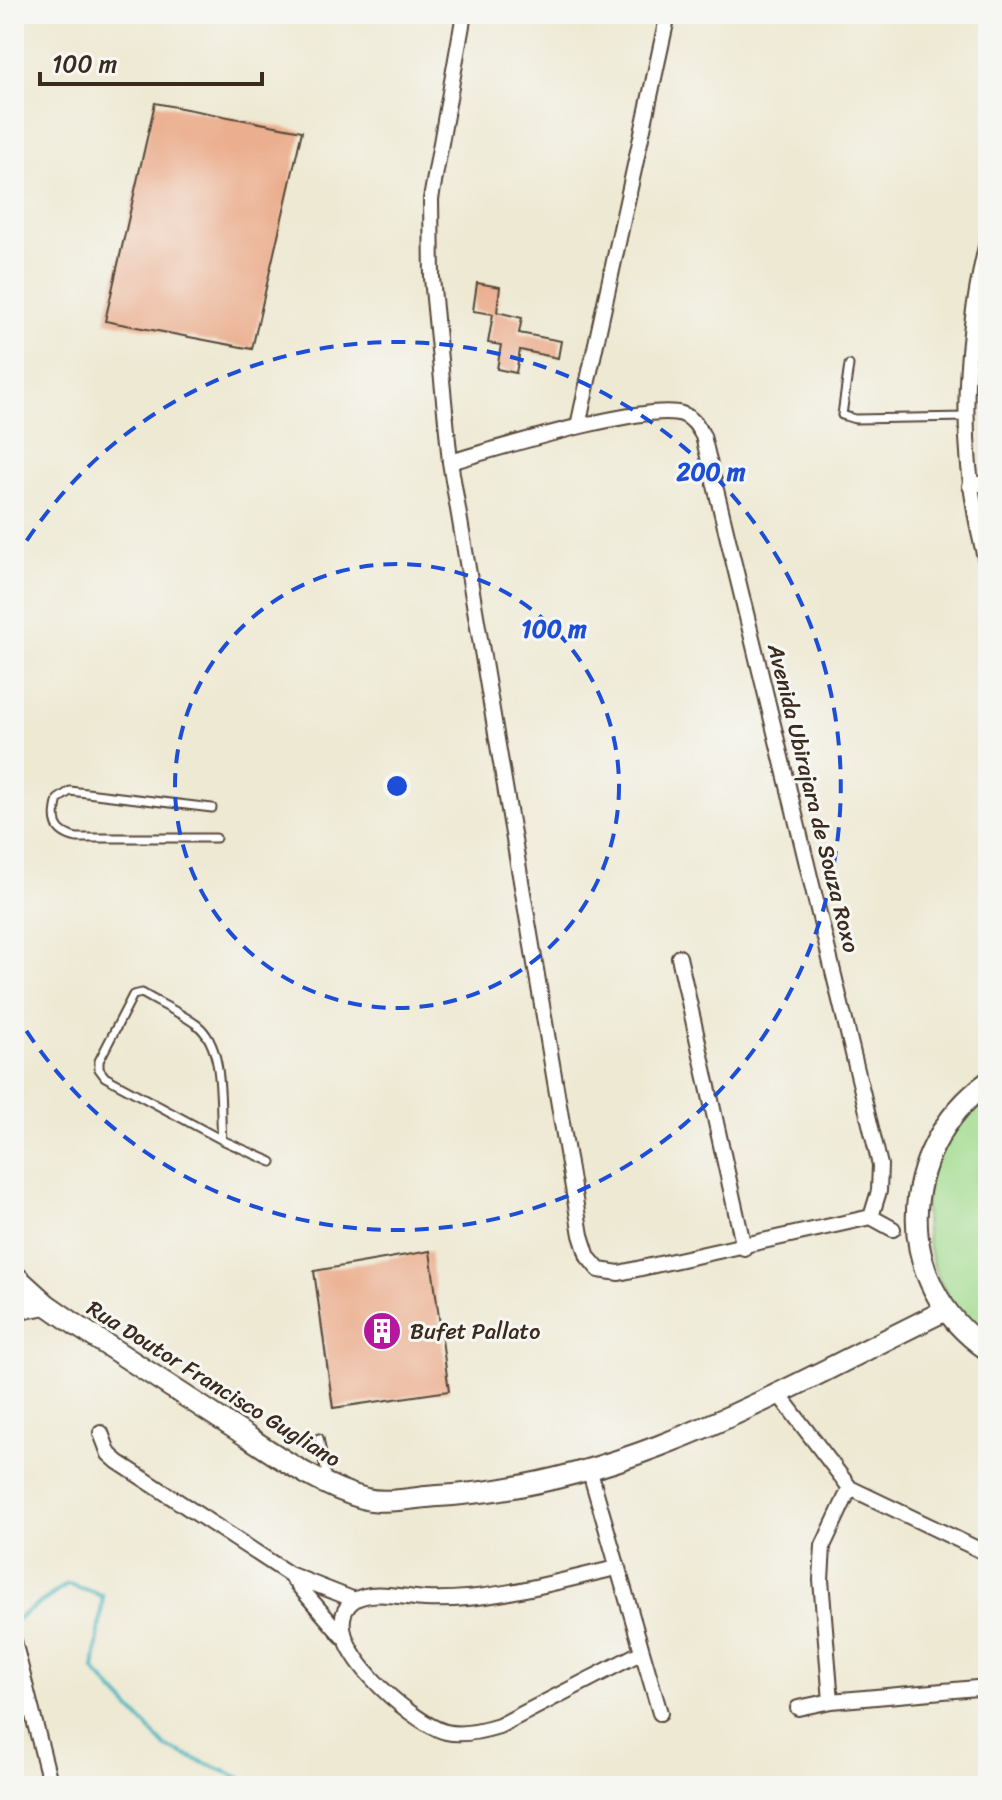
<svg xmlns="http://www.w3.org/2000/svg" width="1002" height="1800" viewBox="0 0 1002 1800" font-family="Sriracha,sans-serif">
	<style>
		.green { fill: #a3dc8f; stroke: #6f8356; stroke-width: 2 }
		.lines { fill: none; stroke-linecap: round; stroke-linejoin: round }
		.stream { stroke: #47b6bf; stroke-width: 4 }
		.building { fill: #ebaf8f }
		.service-casing { stroke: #564739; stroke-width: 11 }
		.minor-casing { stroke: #564739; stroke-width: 18 }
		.secondary-casing { stroke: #564739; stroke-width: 24 }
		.service { stroke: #fff; stroke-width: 7 }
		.minor { stroke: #fff; stroke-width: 14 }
		.secondary { stroke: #fff; stroke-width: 20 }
		.ring { fill: none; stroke: #1d4ed8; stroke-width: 4; stroke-dasharray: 14 10 }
		.labels { text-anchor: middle; stroke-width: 6; stroke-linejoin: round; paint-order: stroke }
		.street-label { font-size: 22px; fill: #3b2a1e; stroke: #f6f6f2 }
		.poi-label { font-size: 22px; fill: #3b2a1e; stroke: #f6f6f2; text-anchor: start }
		.centre { fill: #1d4ed8; stroke: #f6f6f2; stroke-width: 4 }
		.ring-label { font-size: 24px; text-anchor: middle; font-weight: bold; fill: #1d4ed8; stroke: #f6f6f2; stroke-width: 6; stroke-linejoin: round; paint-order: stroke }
	</style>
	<rect width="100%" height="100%" fill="#f6f6f2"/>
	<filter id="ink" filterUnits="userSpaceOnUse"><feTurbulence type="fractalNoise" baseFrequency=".0125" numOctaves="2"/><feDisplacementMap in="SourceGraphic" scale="16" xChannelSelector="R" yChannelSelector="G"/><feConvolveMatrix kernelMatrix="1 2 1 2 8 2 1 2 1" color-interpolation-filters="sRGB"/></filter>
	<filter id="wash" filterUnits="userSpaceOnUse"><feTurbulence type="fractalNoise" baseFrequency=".006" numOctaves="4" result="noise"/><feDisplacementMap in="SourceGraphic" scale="32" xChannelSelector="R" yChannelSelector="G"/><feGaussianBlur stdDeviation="1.8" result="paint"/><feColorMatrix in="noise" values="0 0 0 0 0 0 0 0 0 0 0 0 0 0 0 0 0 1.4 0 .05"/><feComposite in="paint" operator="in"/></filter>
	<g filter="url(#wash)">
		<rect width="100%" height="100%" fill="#eee9d3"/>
		<path class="green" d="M 988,1095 L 988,1337 C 930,1300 910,1218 937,1156 C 948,1130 968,1113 988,1095 Z"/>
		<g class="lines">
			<path class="stream" d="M 14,1621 L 68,1584 L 103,1596 L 94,1670 L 166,1747 L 260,1786"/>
		</g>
		<g id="blocks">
			<path class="building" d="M 155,103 L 302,131 L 252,349 L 105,321 Z
				M 477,283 L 500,287 L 497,312 L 522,318 L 519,333 L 561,341 L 558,358 L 520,350 L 516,373 L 497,369 L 501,345 L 488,343 L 493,314 L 473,311 Z
				M 430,1251 L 449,1391 L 333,1408 L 314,1271 Z"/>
		</g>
	</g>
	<g filter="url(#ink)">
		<use href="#blocks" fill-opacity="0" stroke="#564739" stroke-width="2"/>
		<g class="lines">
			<defs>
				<path id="service" d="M 849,365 L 842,415 L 855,419 L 967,417
					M 212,808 L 70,791 L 58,799 C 52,820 54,833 77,838 L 216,838
					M 222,1140 C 219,1108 226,1047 197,1025 C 181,1013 160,1004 142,993 L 133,995 L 99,1061 L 99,1069 L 105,1077 L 222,1140 L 272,1162
					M 319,1438 L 327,1480"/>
				<path id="minor" d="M 464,14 L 431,199 L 432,278 L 450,462 L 581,1235 L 588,1257 L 599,1270 L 619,1273 L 871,1217 L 893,1229
					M 988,238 C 962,346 957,460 988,568
					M 578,426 L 668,14
					M 450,462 C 492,450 647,402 682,414 C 693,418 698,427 703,436 L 880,1165 L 879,1191 L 871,1217
					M 970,486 L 988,482
					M 679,957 L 744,1248
					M 777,1392 L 850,1488 L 988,1554
					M 101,1433 L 109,1454 L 118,1462 L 289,1574 L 355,1600
					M 590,1472 L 660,1713
					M 616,1568 C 555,1582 489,1602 425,1599 C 405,1598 371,1588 353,1601 C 310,1636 412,1724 446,1732 C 463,1736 483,1731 499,1726 L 642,1652
					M 292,1578 L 342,1636
					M 14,1641 L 51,1786
					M 831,1701 L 821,1580 L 823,1546 L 850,1488
					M 798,1708 L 831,1701 L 988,1687"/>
				<path id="secondary" d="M 988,1082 C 896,1150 890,1283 988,1350
					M 14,1275 L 46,1304 L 76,1325 C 126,1358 177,1391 228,1424 C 272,1452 315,1485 366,1499 C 387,1504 417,1497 438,1496 C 625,1486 781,1390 946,1310
					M 14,1310 L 46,1304"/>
			</defs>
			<use href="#service" class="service-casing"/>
			<use href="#minor" class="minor-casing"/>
			<use href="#secondary" class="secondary-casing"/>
			<use href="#service" class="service"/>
			<use href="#minor" class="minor"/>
			<use href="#secondary" class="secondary"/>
		</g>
	</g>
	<g class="ring">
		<circle cx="397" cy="786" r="222"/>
		<path d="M14 561A444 444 0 1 1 14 1011"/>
	</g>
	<defs>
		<symbol id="building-disc" viewBox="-11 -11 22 22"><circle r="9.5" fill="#b5179e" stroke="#f6f6f2"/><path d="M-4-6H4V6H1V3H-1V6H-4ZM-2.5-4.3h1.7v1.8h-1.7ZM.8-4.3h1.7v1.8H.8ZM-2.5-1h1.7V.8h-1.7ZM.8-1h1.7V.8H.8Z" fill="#fff"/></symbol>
	</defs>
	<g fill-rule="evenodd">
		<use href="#building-disc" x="360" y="1309" width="44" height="44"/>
	</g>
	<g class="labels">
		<g class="street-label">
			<text transform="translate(814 798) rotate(76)" y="8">Avenida Ubirajara de Souza Roxo</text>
			<text transform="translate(214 1383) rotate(32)" y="8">Rua Doutor Francisco Gugliano</text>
		</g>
		<g class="poi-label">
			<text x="410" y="1339">Bufet Pallato</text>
		</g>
	</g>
	<circle cx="397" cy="786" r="12" class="centre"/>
	<g class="ring-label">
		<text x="711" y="480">200 m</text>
		<text x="554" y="637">100 m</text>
	</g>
	<rect width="1002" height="1800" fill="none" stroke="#f6f6f2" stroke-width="48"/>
	<path d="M40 72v12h222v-12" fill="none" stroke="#3b2a1e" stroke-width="4"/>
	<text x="52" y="72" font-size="24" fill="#3b2a1e" stroke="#f6f6f2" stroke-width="6" paint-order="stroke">100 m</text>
</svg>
